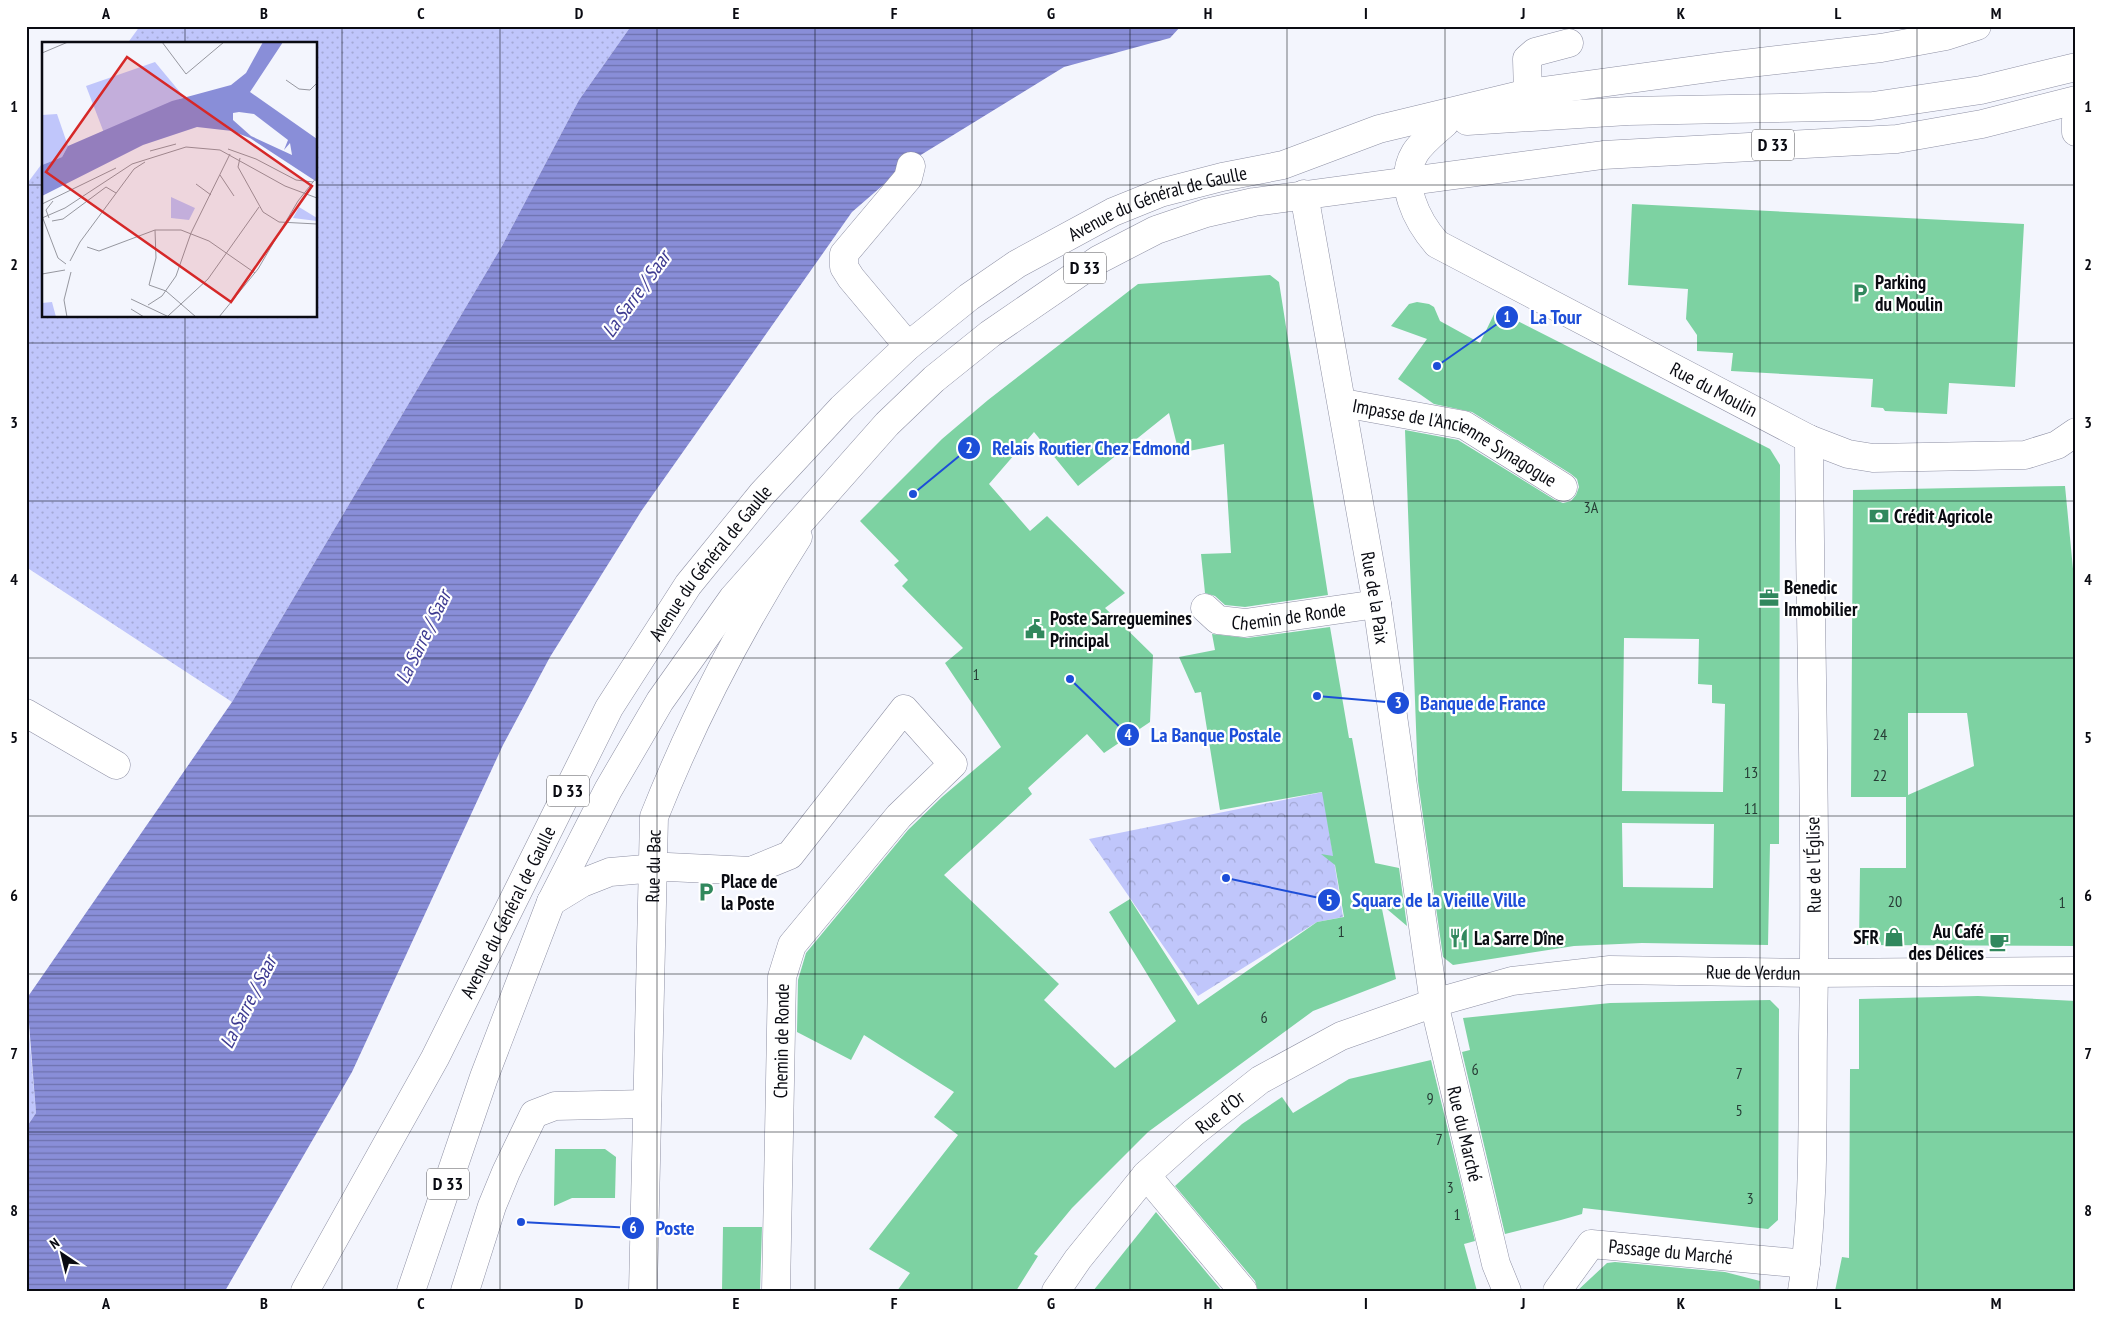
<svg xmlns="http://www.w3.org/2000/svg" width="2102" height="1317" viewBox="0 0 2102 1317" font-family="'PT Sans Narrow',sans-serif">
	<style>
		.grass { fill: url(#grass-dots) }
		.forest { fill: url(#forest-crowns) }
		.water { fill: url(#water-rules) }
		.building { fill: #7dd2a2; fill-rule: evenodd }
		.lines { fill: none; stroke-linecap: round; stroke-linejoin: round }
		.minor-casing { stroke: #8e90a4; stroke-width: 29 }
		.major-casing { stroke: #8e90a4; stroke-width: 29 }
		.minor { stroke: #fff; stroke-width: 28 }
		.major { stroke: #fff; stroke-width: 28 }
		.grid { fill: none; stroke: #0a0b12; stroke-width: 1; stroke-opacity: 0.55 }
		.labels { text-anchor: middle; stroke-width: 4.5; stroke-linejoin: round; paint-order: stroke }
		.number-label { font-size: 16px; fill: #273d36 }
		.shield { fill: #fff; stroke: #545459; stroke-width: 1 }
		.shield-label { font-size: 18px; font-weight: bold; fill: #0a0b12 }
		.street-label { font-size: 19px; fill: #0a0b12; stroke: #fff }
		.poi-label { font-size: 19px; font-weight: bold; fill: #0a0b12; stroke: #fff; text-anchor: start }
		.water-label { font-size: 20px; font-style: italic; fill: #3e3b91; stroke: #fff }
		.inset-road { fill: none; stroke: #96979f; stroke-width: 1 }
		.view { fill: #d62828; fill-opacity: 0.15; stroke: #d62828; stroke-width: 2.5 }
		.inset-edge { fill: none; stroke: #0a0b12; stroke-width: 2.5 }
		.leader { fill: none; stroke: #1d4ed8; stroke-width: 2 }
		.callout-dot { fill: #1d4ed8; stroke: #fff; stroke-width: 2 }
		.mark-label { font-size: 15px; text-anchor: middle; font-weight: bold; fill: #fff }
		.callout-label { font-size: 20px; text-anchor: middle; font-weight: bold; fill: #1d4ed8; stroke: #fff; stroke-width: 4.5; stroke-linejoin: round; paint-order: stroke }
		.neatline { fill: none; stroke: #0a0b12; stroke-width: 2 }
		.grid-label { font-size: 16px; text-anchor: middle; font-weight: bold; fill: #0a0b12 }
	</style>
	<defs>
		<pattern id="grass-dots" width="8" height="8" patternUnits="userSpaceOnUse" patternTransform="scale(1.25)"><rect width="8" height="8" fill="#c0c6fb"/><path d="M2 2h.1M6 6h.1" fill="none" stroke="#a4a9d6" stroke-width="1.8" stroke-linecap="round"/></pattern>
		<pattern id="forest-crowns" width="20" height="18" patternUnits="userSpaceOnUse" patternTransform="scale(1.25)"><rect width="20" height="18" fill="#c0c6fb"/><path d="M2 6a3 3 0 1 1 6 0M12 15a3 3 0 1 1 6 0" fill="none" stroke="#a4a9d6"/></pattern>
		<pattern id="water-rules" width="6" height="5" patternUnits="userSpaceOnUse" patternTransform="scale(1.25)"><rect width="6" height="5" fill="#898ed8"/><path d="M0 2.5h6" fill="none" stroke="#6e72ae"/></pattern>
	</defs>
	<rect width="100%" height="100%" fill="#f3f5fd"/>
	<path class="grass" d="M 140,26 L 631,26 L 579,100 L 502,246 L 232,702 L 26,567 L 26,185 L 44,161 L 44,316 L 316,316 L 316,44 L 127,44 Z
		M 26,998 L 36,1113 L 26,1128 Z"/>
	<path class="forest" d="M 1323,792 L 1343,917 L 1317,922 L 1198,996 L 1089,839 Z"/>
	<path class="water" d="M 631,26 L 1181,26 L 1170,38 L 1064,67 L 911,161 L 852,212 L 642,510 L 550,657 L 503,745 L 352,1072 L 225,1291 L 26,1291 L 26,1128 L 36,1113 L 27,998 L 232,702 L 502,246 L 579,100 Z"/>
	<path class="building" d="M 1632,204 L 2024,224 L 2015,387 L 1949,383 L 1947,414 L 1885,411 L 1883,408 L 1871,407 L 1873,379 L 1731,371 L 1733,353 L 1697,351 L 1697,335 L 1686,319 L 1688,289 L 1628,285 Z
		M 1270,275 L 1279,282 L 1328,595 L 1245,607 L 1225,605 L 1215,596 L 1205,593 L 1201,554 L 1231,553 L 1224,444 L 1179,453 L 1169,413 L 1078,486 L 1034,432 L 989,484 L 1030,531 L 1047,516 L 1125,593 L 1105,608 L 1153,655 L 1150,722 L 1104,753 L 1087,734 L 1028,788 L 1032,794 L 944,875 L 1059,984 L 1044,1000 L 1115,1068 L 1176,1021 L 1109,912 L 1130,899 L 1198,1005 L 1317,922 L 1344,917 L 1335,865 L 1321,854 L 1333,856 L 1322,792 L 1220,810 L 1201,692 L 1195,693 L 1179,657 L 1215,650 L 1212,634 L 1247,638 L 1330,627 L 1349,738 L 1352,738 L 1375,863 L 1399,868 L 1407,926 L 1381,904 L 1396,979 L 1313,1011 L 1148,1132 L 1072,1208 L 1034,1254 L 1038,1256 L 1016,1291 L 897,1291 L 910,1273 L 869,1249 L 958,1135 L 934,1117 L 954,1092 L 864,1035 L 851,1060 L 797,1032 L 798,980 L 806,953 L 908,830 L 942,797 L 1001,747 L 945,663 L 963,648 L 902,586 L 908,580 L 894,565 L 899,561 L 860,521 L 942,439 L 988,400 L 1138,284 Z
		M 1417,302 L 1429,304 L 1434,307 L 1440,321 L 1480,343 L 1496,310 L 1770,449 L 1780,465 L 1779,844 L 1770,844 L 1768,945 L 1642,943 L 1574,946 L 1453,965 L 1443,957 L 1418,781 L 1405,430 L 1458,440 L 1555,500 L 1563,503 L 1571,501 L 1576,495 L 1579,487 L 1577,479 L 1571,474 L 1472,412 L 1434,404 L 1398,379 L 1427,339 L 1391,326 L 1409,304 ZM 1624,638 L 1699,639 L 1698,684 L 1712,685 L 1712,703 L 1725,704 L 1723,792 L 1622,791 ZM 1622,823 L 1714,824 L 1713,888 L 1623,887 Z
		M 2065,486 L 2076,600 L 2076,946 L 1859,945 L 1860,868 L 1906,868 L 1906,797 L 1851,797 L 1853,490 ZM 1908,713 L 1967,713 L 1974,766 L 1908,795 Z
		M 1978,996 L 2076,1001 L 2076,1291 L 1835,1291 L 1842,1257 L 1849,1258 L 1850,1069 L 1859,1069 L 1859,999 Z
		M 1770,1000 L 1779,1009 L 1778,1220 L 1768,1229 L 1583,1208 L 1582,1214 L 1561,1220 L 1505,1234 L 1462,1052 L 1470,1050 L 1463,1018 L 1610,1003 Z
		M 1431,1060 L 1475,1241 L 1464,1244 L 1477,1291 L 1258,1291 L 1255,1281 L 1175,1186 L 1242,1124 L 1282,1097 L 1293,1113 L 1349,1079 Z
		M 555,1149 L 605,1149 L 616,1157 L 615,1198 L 572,1198 L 554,1206 Z
		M 1156,1212 L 1222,1291 L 1093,1291 Z
		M 723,1227 L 762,1227 L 760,1291 L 722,1291 Z
		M 1615,1262 L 1725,1272 L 1760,1281 L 1759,1291 L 1577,1291 L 1607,1263 Z"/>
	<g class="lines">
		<defs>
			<g id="minor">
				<path d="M 1528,93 L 1527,59 L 1535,52 L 1569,43"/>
				<path id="s1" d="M 1445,123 C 1435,132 1422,142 1415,153 C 1397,183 1417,221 1437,244 L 1809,439 L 1848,454 L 1873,458 L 2025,455 L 2057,445 L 2076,432"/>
				<path id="s2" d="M 1304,194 L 1377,604 L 1434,1003 L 1496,1264 L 1507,1291"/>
				<path d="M 908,346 L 851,278 L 844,267 L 844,254 L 908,178 L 911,166"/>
				<path id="s3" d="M 1343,403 L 1464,425 L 1563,487"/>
				<path id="s4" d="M 1205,608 L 1218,620 L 1245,623 L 1377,604"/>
				<path d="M 26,713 L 116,765"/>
				<path d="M 551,902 L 582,883 L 610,872 L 668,867 L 751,871 L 790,855 L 904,709 L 953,764 L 899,816 L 792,945 L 782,977 L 776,1291"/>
				<path d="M 1146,1175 L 1243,1291"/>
				<path d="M 465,1291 L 492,1206 L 506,1172 L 534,1114 L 555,1106 L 647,1104"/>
				<path id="s5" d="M 643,1291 L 654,817 C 693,719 741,626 798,537"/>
				<path id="s6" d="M 1056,1291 L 1078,1259 L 1146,1175 L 1193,1133 L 1260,1080 L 1341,1036 L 1434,1003 L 1512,981 L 1610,970 L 1814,973 L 2076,971"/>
				<path id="s7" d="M 1557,1291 L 1591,1244 L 1806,1264"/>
				<path d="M 1802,1291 C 1815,1207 1812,1119 1813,1034 C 1817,836 1810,637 1809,439"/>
			</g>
			<g id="major">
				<path d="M 2076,120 L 2076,132"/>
				<path d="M 1467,121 L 1628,111 L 1873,106 L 1981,90 L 2076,67"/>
				<path id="s8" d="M 305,1291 L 435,1058 L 609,708 L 688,585 L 762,494 L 842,408 L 908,346 L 969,297 L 1017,264 L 1113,212 L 1160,193 L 1222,177 L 1283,165 L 1379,129 L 1528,93 L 1725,66 L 1881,48 L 1946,36 L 1977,26"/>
				<path d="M 411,1291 L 484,1077 L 551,902 L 608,790 L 660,701 L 733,598 L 887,424 L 934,379 L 990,334 L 1098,260 L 1156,230 L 1206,213 L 1254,202 L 1603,155 L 1897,139 L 1982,124 L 2076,100"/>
			</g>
		</defs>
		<use href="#minor" class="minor-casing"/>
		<use href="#major" class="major-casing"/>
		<use href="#minor" class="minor"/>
		<use href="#major" class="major"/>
	</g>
	<path class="grid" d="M 185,26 L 185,44M 342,26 L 342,1291M 500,26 L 500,1291M 657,26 L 657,1291M 815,26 L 815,1291M 972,26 L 972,1291M 1130,26 L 1130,1291M 1287,26 L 1287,1291M 1445,26 L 1445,1291M 1602,26 L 1602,1291M 1760,26 L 1760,1291M 1917,26 L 1917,1291M 26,185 L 44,185M 316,185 L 2076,185M 185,316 L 185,1291M 26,343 L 2076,343M 26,501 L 2076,501M 26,658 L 2076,658M 26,816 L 2076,816M 26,974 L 2076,974M 26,1132 L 2076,1132"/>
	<defs>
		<symbol id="parking-bare" viewBox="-9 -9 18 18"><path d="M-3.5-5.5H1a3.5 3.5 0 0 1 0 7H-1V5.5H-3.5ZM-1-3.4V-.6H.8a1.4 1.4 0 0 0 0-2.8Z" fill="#31885d" stroke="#fff" stroke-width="2.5" paint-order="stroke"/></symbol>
		<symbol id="bank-bare" viewBox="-9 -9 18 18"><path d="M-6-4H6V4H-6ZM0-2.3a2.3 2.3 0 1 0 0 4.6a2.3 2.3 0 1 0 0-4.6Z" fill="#31885d" stroke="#fff" stroke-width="2.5" paint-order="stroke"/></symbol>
		<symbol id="office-bare" viewBox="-9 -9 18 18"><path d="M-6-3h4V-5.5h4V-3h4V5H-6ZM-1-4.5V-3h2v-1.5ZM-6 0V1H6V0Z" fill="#31885d" stroke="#fff" stroke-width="2.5" paint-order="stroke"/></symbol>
		<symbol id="civic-bare" viewBox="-9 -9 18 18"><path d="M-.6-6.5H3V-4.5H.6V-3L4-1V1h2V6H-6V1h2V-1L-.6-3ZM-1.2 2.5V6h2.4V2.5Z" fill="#31885d" stroke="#fff" stroke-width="2.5" paint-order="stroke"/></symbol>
		<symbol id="shop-bare" viewBox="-9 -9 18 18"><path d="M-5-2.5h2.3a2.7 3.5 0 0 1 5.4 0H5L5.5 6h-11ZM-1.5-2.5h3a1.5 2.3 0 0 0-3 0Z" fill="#31885d" stroke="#fff" stroke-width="2.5" paint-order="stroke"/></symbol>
		<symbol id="restaurant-bare" viewBox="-9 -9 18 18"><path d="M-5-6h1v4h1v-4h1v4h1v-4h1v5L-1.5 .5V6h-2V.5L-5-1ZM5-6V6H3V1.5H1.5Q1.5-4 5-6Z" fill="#31885d" stroke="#fff" stroke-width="2.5" paint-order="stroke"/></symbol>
		<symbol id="cafe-bare" viewBox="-9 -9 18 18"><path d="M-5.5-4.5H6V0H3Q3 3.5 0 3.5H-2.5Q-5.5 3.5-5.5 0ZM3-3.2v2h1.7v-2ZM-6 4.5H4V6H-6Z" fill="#31885d" stroke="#fff" stroke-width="2.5" paint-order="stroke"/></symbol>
	</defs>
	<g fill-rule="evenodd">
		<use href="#parking-bare" x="1846" y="279" width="28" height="28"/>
		<use href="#bank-bare" x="1865" y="502" width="28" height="28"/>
		<use href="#office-bare" x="1755" y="584" width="28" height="28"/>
		<use href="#civic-bare" x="1021" y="615" width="28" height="28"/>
		<use href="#parking-bare" x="692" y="878" width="28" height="28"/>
		<use href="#shop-bare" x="1880" y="923" width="28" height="28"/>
		<use href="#restaurant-bare" x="1445" y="924" width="28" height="28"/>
		<use href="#cafe-bare" x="1985" y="928" width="28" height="28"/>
	</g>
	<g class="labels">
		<g class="number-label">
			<text x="1591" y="513">3A</text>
			<text x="976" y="680">1</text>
			<text x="1880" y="740">24</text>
			<text x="1751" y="778">13</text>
			<text x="1880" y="781">22</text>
			<text x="1751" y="814">11</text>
			<text x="1895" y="907">20</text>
			<text x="2062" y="908">1</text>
			<text x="1341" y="937">1</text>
			<text x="1264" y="1023">6</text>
			<text x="1475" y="1075">6</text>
			<text x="1739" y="1079">7</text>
			<text x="1430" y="1104">9</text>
			<text x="1739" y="1116">5</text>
			<text x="1439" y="1145">7</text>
			<text x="1450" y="1193">3</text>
			<text x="1750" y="1204">3</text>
			<text x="1457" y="1220">1</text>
		</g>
		<g class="shield">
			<rect x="1752" y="129.5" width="42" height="31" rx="4"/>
			<rect x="1064" y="252.5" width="42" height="31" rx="4"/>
			<rect x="547" y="775.5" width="42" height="31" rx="4"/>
			<rect x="427" y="1168.5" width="42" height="31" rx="4"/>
		</g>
		<g class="shield-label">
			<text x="1773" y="151">D 33</text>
			<text x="1085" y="274">D 33</text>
			<text x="568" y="797">D 33</text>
			<text x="448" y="1190">D 33</text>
		</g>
		<g class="street-label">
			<text dy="7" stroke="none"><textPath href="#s8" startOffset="1420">Avenue du Général de Gaulle</textPath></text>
			<text dy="7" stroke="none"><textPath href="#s1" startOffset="455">Rue du Moulin</textPath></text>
			<text dy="7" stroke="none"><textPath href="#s3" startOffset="120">Impasse de l'Ancienne Synagogue</textPath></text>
			<text dy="7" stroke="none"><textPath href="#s8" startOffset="835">Avenue du Général de Gaulle</textPath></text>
			<text dy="7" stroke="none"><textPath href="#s2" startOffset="410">Rue de la Paix</textPath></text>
			<text dy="7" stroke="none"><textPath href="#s4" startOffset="89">Chemin de Ronde</textPath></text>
			<text transform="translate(1813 865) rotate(-91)" y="7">Rue de l'Église</text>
			<text dy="7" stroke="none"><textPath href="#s5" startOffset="425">Rue du Bac</textPath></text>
			<text dy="7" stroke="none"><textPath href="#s8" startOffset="430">Avenue du Général de Gaulle</textPath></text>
			<text dy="7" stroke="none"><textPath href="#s6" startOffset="809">Rue de Verdun</textPath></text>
			<text transform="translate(781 1041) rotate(-89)" y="7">Chemin de Ronde</text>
			<text dy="7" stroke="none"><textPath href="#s6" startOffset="244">Rue d'Or</textPath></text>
			<text dy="7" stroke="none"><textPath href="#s2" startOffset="954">Rue du Marché</textPath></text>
			<text dy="7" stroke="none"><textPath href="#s7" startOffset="138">Passage du Marché</textPath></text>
		</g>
		<g class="poi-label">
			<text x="1875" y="289">Parking<tspan x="1875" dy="22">du Moulin</tspan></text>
			<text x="1894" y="523">Crédit Agricole</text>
			<text x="1784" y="594">Benedic<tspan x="1784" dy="22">Immobilier</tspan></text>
			<text x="1050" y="625">Poste Sarreguemines<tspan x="1050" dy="22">Principal</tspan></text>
			<text x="721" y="888">Place de<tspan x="721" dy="22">la Poste</tspan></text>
			<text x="1984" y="938" text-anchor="end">Au Café<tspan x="1984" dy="22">des Délices</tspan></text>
			<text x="1879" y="944" text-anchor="end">SFR</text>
			<text x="1474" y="945">La Sarre Dîne</text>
		</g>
		<g class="water-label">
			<text transform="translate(636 294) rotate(-54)" y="7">La Sarre / Saar</text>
			<text transform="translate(423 637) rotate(-64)" y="7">La Sarre / Saar</text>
			<text transform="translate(248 1002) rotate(-63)" y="7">La Sarre / Saar</text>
		</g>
	</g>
	<g transform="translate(42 42)">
		<rect width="275" height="275" fill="#f3f5fd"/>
		<path d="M 113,20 L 142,55 L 62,91 L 44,44 ZM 15,72 L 26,104 L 20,115 L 0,123 L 0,73 Z" fill="#c0c6fb"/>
		<path d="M 129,155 L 153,166 L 147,178 L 129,176 ZM 257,165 L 275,176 L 275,179 L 251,176 ZM 10,260 L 14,275 L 0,275 L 0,261 Z" fill="#c0c6fb"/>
		<path d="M 221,0 L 241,0 L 208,50 L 275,97 L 275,140 L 208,96 L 190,89 L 155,85 L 101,103 L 0,154 L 0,123 L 20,115 L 26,104 L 130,59 L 189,43 L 204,31 ZM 197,70 L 212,72 L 246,98 L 242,108 L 248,101 L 250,113 L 209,94 L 191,78 L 191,71 Z" fill="#898ed8" fill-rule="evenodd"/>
		<path class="inset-road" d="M 120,0 L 144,32 L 182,0M 0,11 L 26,0M 244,38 L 257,47 L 268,48 L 275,41M 186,107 L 214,117 L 254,138 L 271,140M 108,109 L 134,102M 198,116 L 196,125 L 221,170 L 237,180 L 275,182M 178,133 L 192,154M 154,142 L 169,153M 0,162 L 74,126M 0,174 L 16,216 L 24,222M 0,176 L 23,166 L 90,122 L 144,105 L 178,108 L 243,144 L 275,156M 7,176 L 4,168 L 11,159M 10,179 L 21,177 L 64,145 L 74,151M 113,188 L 114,216 L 107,243 L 124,249 L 154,275M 45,205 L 57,209 L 113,188 L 139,188 L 167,199 L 213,231M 28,219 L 38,200 L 92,127 L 103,120M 0,232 L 23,228M 89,257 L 127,275M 106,263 L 120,254 L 134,234 L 149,191 L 188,112M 89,267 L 102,275M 126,274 L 166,237 L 217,165M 25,275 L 22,258 L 29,230M 177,275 L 216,227 L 256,159 L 275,135"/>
		<path class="view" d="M 85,15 L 270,144 L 189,260 L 4,130 Z"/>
		<rect width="275" height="275" class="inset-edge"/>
	</g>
	<path class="leader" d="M1437 366L1507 317M913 494L969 448M1317 696L1398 703M1070 679L1128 735M1226 878L1329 900M521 1222L633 1228"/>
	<g class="callout-dot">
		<circle cx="1437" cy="366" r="5"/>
		<circle cx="913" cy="494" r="5"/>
		<circle cx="1317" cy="696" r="5"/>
		<circle cx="1070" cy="679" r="5"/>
		<circle cx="1226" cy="878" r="5"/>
		<circle cx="521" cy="1222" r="5"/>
		<circle cx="1507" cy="317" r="12"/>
		<circle cx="969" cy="448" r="12"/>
		<circle cx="1398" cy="703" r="12"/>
		<circle cx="1128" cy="735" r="12"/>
		<circle cx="1329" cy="900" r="12"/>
		<circle cx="633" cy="1228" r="12"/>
	</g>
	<g class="mark-label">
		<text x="1507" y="322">1</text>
		<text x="969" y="453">2</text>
		<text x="1398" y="708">3</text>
		<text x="1128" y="740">4</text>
		<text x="1329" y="906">5</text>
		<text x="633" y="1233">6</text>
	</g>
	<g class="callout-label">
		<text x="1556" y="324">La Tour</text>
		<text x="1091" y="455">Relais Routier Chez Edmond</text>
		<text x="1483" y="710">Banque de France</text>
		<text x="1216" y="742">La Banque Postale</text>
		<text x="1439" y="907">Square de la Vieille Ville</text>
		<text x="675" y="1235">Poste</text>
	</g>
	<rect width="2102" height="1317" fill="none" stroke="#ffffff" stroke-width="55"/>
	<g transform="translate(62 1254) rotate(325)" stroke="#ffffff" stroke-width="4" paint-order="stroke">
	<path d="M0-4L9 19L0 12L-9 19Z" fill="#0a0b12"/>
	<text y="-8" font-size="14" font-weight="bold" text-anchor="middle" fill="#0a0b12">N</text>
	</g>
	<rect x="28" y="28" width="2046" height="1262" class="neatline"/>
	<g class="grid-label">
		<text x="106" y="19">A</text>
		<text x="264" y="19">B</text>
		<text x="421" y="19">C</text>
		<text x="579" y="19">D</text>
		<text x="736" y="19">E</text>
		<text x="894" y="19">F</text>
		<text x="1051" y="19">G</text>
		<text x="1208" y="19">H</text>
		<text x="1366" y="19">I</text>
		<text x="1523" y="19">J</text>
		<text x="1681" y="19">K</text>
		<text x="1838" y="19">L</text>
		<text x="1996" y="19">M</text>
		<text x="14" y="112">1</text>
		<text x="2088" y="112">1</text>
		<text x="14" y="270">2</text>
		<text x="2088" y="270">2</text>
		<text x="14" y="428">3</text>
		<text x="2088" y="428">3</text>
		<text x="14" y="585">4</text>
		<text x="2088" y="585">4</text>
		<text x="14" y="743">5</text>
		<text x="2088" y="743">5</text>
		<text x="14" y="901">6</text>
		<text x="2088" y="901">6</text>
		<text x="14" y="1059">7</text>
		<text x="2088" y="1059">7</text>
		<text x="14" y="1216">8</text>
		<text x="2088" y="1216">8</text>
		<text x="106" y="1309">A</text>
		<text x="264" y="1309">B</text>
		<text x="421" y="1309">C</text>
		<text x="579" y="1309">D</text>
		<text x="736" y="1309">E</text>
		<text x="894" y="1309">F</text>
		<text x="1051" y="1309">G</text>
		<text x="1208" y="1309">H</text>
		<text x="1366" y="1309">I</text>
		<text x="1523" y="1309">J</text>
		<text x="1681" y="1309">K</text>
		<text x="1838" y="1309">L</text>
		<text x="1996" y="1309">M</text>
	</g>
</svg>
